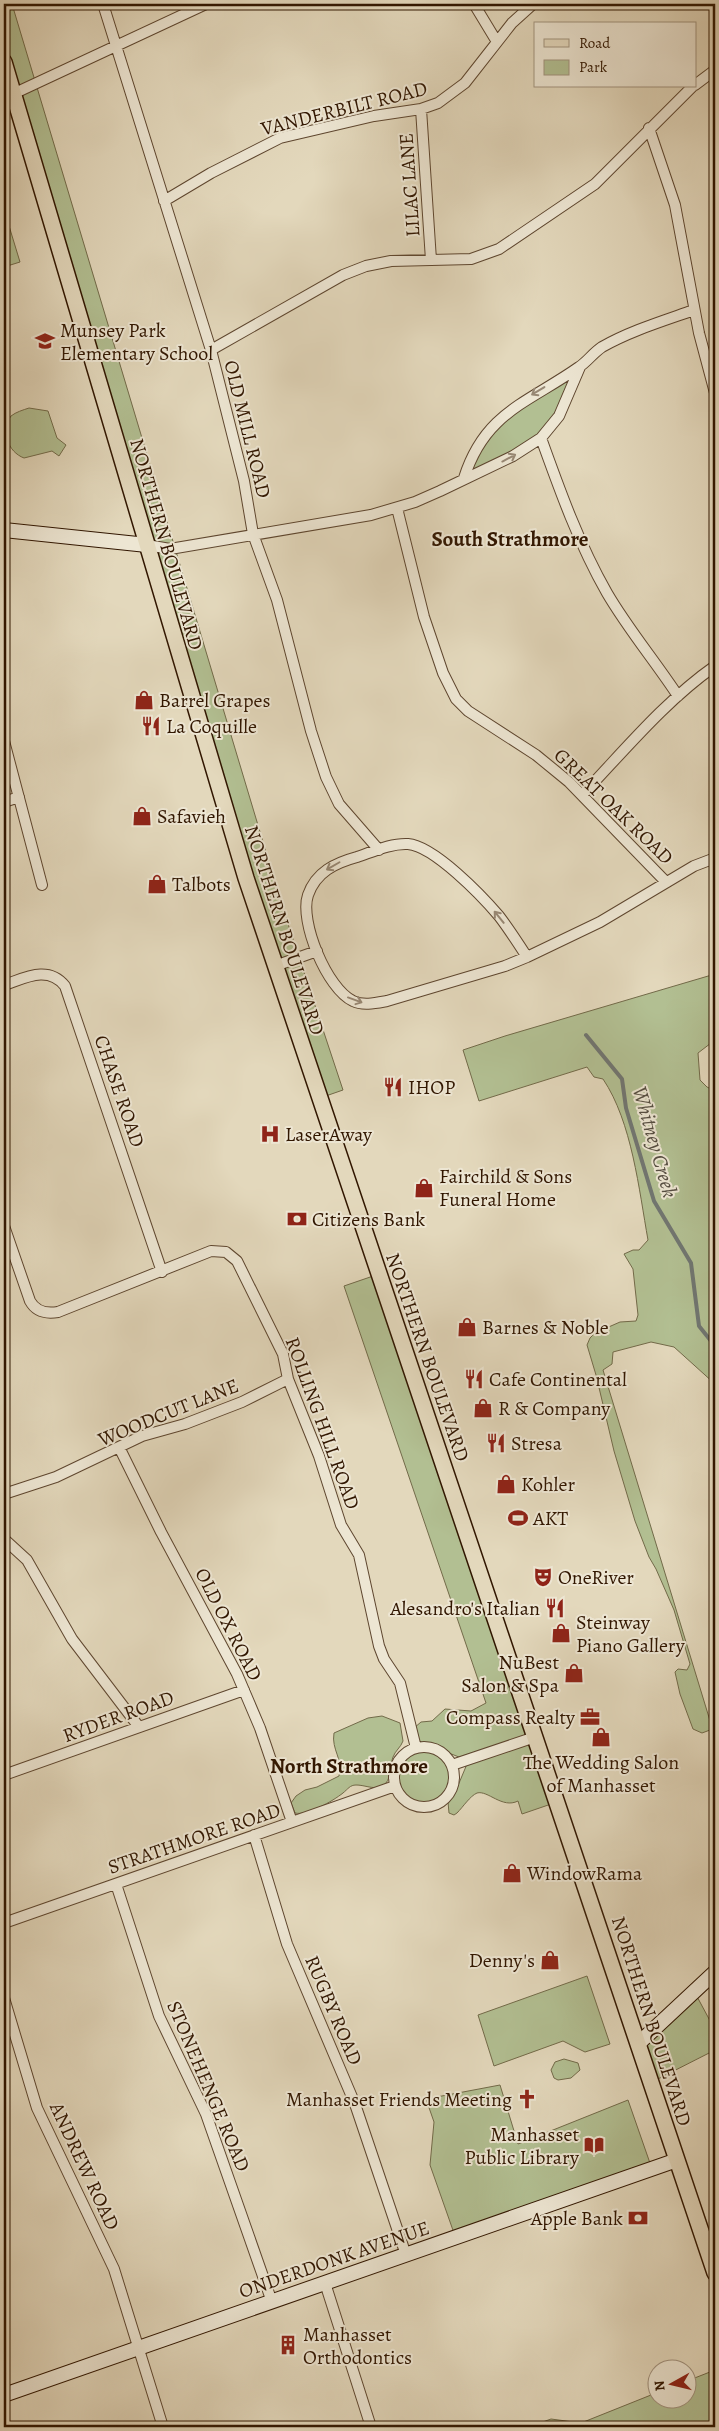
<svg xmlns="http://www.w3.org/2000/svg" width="719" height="2431" viewBox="0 0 719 2431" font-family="Alegreya,serif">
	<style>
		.green { fill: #b2bf92; stroke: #726a49 }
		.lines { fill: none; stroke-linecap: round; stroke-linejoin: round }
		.stream { stroke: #717671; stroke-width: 4 }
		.street-casing { stroke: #5e462f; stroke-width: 12 }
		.secondary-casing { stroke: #311600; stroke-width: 16 }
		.primary-casing { stroke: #311600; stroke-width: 18 }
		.street { stroke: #ede6d3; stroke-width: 10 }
		.secondary { stroke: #ede6d3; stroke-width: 14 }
		.primary { stroke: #e3d8bc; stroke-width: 15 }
		.oneway { stroke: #988874 }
		.labels { text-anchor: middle; stroke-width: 4; stroke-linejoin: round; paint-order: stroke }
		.street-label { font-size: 20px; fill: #311600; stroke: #ede6d3 }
		.poi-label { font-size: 20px; fill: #311600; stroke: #ede6d3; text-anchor: start }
		.neighbourhood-label { font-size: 21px; font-weight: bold; fill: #311600; stroke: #ede6d3 }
		.water-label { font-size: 21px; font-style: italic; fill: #564e42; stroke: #ede6d3 }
	</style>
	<rect width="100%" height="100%" fill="#e3d8bc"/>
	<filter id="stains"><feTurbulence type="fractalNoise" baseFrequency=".004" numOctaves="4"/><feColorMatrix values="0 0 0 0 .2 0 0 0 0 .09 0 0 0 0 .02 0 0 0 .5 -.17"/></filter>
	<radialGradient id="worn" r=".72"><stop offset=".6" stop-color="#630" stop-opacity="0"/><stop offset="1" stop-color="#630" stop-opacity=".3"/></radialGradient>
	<path class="green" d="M 4,4 L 12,4 L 284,912 L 343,1090 L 320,1098 L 4,61 Z
		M 4,216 L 6,216 L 20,262 L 4,267 Z
		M 580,367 L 551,429 L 464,478 L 484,436 Z
		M 29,408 L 48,411 L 57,438 L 66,445 L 59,456 L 52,451 L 24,458 C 8,452 0,431 11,416 C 16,412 23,410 29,408 Z
		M 715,974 L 715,1040 L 698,1053 L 700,1080 L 707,1087 L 715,1091 L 715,1384 L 674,1347 L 651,1342 L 613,1352 L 612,1364 L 603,1370 L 711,1724 L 710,1730 L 702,1733 L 693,1729 L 680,1694 L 675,1672 L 678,1669 L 687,1670 L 690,1664 L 674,1610 L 656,1569 L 649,1557 L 635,1521 L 614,1451 L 596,1375 L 587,1345 L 590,1338 L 595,1333 L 620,1322 L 636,1321 L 638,1315 L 633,1269 L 624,1254 L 633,1250 L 639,1250 L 648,1240 C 639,1190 632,1122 603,1079 L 594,1077 L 587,1067 L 479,1101 L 463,1050 L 505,1036 Z
		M 379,1274 L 557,1802 L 522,1814 L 518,1801 C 502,1809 488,1790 477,1793 C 470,1796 463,1807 457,1813 L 454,1815 L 449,1813 L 448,1802 L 457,1788 L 467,1764 L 464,1759 L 421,1742 L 417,1738 L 414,1728 L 421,1722 L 432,1721 L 445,1709 L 471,1711 L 486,1703 L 344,1286 Z
		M 382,1716 L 400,1723 L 403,1741 C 401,1747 395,1751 393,1757 C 390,1765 391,1777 386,1783 C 377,1792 367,1785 356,1785 C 350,1785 348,1789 343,1793 C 333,1801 307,1816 295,1813 L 291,1803 L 296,1796 L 305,1790 L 317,1787 L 339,1776 C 344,1760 331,1750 334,1733 L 368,1718 Z
		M394 1777a30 30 0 1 1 60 0a30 30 0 1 1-60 0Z
		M 587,1976 L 610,2044 L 585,2052 L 563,2041 L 494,2066 L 478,2015 Z
		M 694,1991 L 715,2030 L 715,2050 L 652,2082 L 639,2044 Z
		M 564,2059 L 578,2063 L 580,2070 L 571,2078 L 558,2080 L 554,2078 L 551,2070 L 555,2062 Z
		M 500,2085 L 518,2144 L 628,2100 L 651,2166 L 455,2236 L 430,2165 L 434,2122 L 426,2099 Z
		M 715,2370 L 715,2427 L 529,2427 L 551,2419 L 581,2423 L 656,2393 L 656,2398 L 686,2398 L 687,2381 Z"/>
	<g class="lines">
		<path class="stream" d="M 586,1035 L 622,1079 L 626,1108 L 654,1201 L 691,1263 L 699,1326 L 715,1346"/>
		<defs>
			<path id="street" d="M 103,4 L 211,350 L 244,481 L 253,534 L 277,600 L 311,731 L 326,777 L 339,804 L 379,850
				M 474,4 L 497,42
				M 695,85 L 715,70
				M 13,94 L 206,4
				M 421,109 L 431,260
				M 649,128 L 675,205 L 699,333 L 715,393
				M 164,201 L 211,173 L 280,138 L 374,116 L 421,109 L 438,103 L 465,83 L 512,23 L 533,4
				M 211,350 L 343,275 L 366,266 L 391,261 L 471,259 L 499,249 L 595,184 L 693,86
				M 541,438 C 560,491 579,544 607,593 C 628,629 655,661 678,696
				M 464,478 C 485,412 528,403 579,367 C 587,362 593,353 602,347 C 630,331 663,321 694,310
				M 397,508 L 424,617 L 443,673 L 456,699 L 468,711 L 536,755 L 569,782 L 666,882
				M 147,545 L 170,549 L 371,515 L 415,502 L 440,491 L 513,456 L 541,438 L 559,416 L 580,367
				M 4,741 L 42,885
				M 582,795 C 624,751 665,701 715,666
				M 4,802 L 19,797
				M 527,957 C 518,943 509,929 499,916 C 482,896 434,846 408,844 C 391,843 372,852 357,857 C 335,863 316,872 308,895 C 299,921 327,989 353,1001 C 363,1006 376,1003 387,1001 L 505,966 L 527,957 L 600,922 L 694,866 L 715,858
				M 275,966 L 317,951
				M 4,985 C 25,978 48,965 65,986 L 162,1272
				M 4,1226 L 30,1301 C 36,1312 46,1314 58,1312 L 211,1251 L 226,1252 L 237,1261 L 283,1354 L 288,1379 L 319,1456 L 341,1525 L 359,1555 L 379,1646 L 384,1659 L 400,1683 L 416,1748
				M 120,1449 L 161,1532 L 237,1674 L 260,1728 L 292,1822
				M 4,1494 L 56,1477 L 142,1436 L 185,1424 L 242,1402 L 288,1379
				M 4,1539 L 27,1560 L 72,1639 L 139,1727
				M394 1777a30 30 0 1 1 60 0a30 30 0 1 1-60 0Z
				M 452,1765 L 535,1737
				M 4,1775 L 244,1690
				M 254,1835 L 287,1944 L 355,2104 L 406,2255
				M 116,1884 L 159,2016 L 206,2114 L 272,2302
				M 4,1923 L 395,1786
				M 4,1998 L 37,2108 L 114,2269 L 163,2427
				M 325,2283 L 371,2427"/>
			<path id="secondary" d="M 4,530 L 147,545
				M 638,2044 L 715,1972
				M 4,2395 L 677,2160"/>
			<path id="primary" d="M 4,62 L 246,878 L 715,2273"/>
		</defs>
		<use href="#street" class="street-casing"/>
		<use href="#secondary" class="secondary-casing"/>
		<use href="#primary" class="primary-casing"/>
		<use href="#street" class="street"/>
		<use href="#secondary" class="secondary"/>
		<use href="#primary" class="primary"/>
	</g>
	<defs><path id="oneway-shaft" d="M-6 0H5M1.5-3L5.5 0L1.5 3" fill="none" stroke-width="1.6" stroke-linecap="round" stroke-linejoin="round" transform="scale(1.25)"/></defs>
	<g class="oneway">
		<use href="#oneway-shaft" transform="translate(538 391) rotate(149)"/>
		<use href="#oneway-shaft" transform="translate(509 458) rotate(-28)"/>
		<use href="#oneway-shaft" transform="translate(333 866) rotate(150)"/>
		<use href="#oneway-shaft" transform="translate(499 917) rotate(-129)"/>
		<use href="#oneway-shaft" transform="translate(355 1000) rotate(20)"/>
	</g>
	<defs>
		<symbol id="school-bare" viewBox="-9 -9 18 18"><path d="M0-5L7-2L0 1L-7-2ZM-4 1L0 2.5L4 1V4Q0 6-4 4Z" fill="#8f2418" stroke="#ede6d3" stroke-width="2.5" paint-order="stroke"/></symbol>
		<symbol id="shop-bare" viewBox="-9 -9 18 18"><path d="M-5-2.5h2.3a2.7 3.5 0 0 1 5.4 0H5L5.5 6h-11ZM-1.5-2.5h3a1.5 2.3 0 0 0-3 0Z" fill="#8f2418" stroke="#ede6d3" stroke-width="2.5" paint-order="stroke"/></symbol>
		<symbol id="restaurant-bare" viewBox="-9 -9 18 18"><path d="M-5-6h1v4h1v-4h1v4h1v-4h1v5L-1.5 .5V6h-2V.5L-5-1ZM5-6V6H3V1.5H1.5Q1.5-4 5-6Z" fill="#8f2418" stroke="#ede6d3" stroke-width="2.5" paint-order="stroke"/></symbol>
		<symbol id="hospital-bare" viewBox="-9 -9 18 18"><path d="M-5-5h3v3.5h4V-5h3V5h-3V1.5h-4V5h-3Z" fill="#8f2418" stroke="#ede6d3" stroke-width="2.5" paint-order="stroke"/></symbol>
		<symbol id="bank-bare" viewBox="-9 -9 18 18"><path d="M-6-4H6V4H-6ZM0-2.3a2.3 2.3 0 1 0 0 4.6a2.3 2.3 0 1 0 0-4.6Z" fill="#8f2418" stroke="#ede6d3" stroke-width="2.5" paint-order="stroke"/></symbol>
		<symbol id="stadium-bare" viewBox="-9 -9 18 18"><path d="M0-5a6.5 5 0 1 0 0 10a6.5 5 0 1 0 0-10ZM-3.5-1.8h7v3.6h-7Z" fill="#8f2418" stroke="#ede6d3" stroke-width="2.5" paint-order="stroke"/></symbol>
		<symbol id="theatre-bare" viewBox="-9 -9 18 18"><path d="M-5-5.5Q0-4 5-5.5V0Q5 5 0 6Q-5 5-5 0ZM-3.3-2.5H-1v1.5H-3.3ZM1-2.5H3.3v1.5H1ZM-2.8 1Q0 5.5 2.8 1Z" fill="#8f2418" stroke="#ede6d3" stroke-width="2.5" paint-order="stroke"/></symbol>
		<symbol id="office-bare" viewBox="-9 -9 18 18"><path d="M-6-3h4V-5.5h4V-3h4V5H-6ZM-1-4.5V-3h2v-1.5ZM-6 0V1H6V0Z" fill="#8f2418" stroke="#ede6d3" stroke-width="2.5" paint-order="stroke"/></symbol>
		<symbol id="church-bare" viewBox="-9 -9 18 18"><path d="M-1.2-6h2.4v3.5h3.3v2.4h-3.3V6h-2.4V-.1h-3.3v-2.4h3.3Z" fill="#8f2418" stroke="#ede6d3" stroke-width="2.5" paint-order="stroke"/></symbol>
		<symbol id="library-bare" viewBox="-9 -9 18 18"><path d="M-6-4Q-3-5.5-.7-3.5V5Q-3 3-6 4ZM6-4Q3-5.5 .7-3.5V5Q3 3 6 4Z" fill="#8f2418" stroke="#ede6d3" stroke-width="2.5" paint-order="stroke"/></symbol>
		<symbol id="building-bare" viewBox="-9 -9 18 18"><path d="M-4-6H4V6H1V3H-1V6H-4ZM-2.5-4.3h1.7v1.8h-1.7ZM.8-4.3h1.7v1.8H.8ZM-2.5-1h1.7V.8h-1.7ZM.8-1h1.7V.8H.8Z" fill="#8f2418" stroke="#ede6d3" stroke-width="2.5" paint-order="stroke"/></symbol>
	</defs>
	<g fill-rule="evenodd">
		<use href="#school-bare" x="31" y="327" width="28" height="28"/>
		<use href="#shop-bare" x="130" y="686" width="28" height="28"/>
		<use href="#restaurant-bare" x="137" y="712" width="28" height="28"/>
		<use href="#shop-bare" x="128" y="802" width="28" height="28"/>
		<use href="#shop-bare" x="143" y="870" width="28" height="28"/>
		<use href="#restaurant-bare" x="379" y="1073" width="28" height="28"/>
		<use href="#hospital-bare" x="256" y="1120" width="28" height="28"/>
		<use href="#shop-bare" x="410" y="1174" width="28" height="28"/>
		<use href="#bank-bare" x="283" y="1205" width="28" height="28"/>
		<use href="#shop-bare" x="453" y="1313" width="28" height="28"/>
		<use href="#restaurant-bare" x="460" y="1365" width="28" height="28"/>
		<use href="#shop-bare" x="469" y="1394" width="28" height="28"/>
		<use href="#restaurant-bare" x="482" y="1429" width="28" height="28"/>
		<use href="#shop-bare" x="492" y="1470" width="28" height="28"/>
		<use href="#stadium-bare" x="504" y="1504" width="28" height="28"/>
		<use href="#theatre-bare" x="529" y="1563" width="28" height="28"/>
		<use href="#restaurant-bare" x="541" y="1594" width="28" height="28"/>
		<use href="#shop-bare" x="547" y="1619" width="28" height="28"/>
		<use href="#shop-bare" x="560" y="1659" width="28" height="28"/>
		<use href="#office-bare" x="576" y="1703" width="28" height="28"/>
		<use href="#shop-bare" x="587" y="1723" width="28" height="28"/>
		<use href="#shop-bare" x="498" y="1859" width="28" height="28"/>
		<use href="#shop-bare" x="536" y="1946" width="28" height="28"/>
		<use href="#church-bare" x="513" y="2085" width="28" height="28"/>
		<use href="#library-bare" x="580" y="2131" width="28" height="28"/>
		<use href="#bank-bare" x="624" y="2204" width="28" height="28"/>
		<use href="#building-bare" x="274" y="2331" width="28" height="28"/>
	</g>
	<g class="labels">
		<g class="street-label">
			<text transform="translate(344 108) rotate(-14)" y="7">VANDERBILT ROAD</text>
			<text transform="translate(409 185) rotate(-94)" y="7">LILAC LANE</text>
			<text transform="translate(248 429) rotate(76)" y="7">OLD MILL ROAD</text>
			<text transform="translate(167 544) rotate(74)" y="7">NORTHERN BOULEVARD</text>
			<text transform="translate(614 806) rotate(44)" y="7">GREAT OAK ROAD</text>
			<text transform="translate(285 930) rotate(72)" y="7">NORTHERN BOULEVARD</text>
			<text transform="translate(120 1091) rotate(71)" y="7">CHASE ROAD</text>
			<text transform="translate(428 1357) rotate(71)" y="7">NORTHERN BOULEVARD</text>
			<text transform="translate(168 1412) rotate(-22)" y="7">WOODCUT LANE</text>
			<text transform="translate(323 1423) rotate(70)" y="7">ROLLING HILL ROAD</text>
			<text transform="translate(229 1624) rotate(63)" y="7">OLD OX ROAD</text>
			<text transform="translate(118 1716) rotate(-20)" y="7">RYDER ROAD</text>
			<text transform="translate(194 1838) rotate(-19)" y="7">STRATHMORE ROAD</text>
			<text transform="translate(334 2010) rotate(67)" y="7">RUGBY ROAD</text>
			<text transform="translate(652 2021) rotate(72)" y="7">NORTHERN BOULEVARD</text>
			<text transform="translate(209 2086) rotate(67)" y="7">STONEHENGE ROAD</text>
			<text transform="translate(85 2166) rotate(65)" y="7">ANDREW ROAD</text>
			<text transform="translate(334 2259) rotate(-19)" y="7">ONDERDONK AVENUE</text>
		</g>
		<g class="poi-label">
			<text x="60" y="337">Munsey Park<tspan x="60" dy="23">Elementary School</tspan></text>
			<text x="159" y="707">Barrel Grapes</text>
			<text x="166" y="733">La Coquille</text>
			<text x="157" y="823">Safavieh</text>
			<text x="172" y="891">Talbots</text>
			<text x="408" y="1094">IHOP</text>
			<text x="285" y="1141">LaserAway</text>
			<text x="439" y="1183">Fairchild &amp; Sons<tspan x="439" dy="23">Funeral Home</tspan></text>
			<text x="312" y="1226">Citizens Bank</text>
			<text x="482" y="1334">Barnes &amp; Noble</text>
			<text x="489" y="1386">Cafe Continental</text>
			<text x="498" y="1415">R &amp; Company</text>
			<text x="511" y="1450">Stresa</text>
			<text x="521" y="1491">Kohler</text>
			<text x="533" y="1525">AKT</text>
			<text x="558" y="1584">OneRiver</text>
			<text x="540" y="1615" text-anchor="end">Alesandro's Italian</text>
			<text x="576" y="1629">Steinway<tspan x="576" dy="23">Piano Gallery</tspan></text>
			<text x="559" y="1669" text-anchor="end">NuBest<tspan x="559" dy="23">Salon &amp; Spa</tspan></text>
			<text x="575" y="1724" text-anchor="end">Compass Realty</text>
			<text x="601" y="1769" text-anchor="middle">The Wedding Salon<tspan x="601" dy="23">of Manhasset</tspan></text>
			<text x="527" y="1880">WindowRama</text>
			<text x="535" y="1967" text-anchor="end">Denny's</text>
			<text x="512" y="2106" text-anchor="end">Manhasset Friends Meeting</text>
			<text x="579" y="2141" text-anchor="end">Manhasset<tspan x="579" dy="23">Public Library</tspan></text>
			<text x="623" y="2225" text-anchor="end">Apple Bank</text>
			<text x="303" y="2341">Manhasset<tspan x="303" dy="23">Orthodontics</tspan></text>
		</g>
		<g class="neighbourhood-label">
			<text x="510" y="546">South Strathmore</text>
			<text x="349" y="1773">North Strathmore</text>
		</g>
		<g class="water-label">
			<text transform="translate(655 1142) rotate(74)" y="7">Whitney Creek</text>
		</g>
	</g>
	<rect width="719" height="2431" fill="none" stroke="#e3d8bc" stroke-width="20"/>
	<rect x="5" y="5" width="709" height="2421" fill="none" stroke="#311600" stroke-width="2.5"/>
	<rect x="10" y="10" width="699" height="2411" fill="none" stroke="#311600"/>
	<rect x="534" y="22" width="162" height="65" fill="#ede6d3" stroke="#a2937f"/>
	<rect x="544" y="39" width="25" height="8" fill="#e3d8bc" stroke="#a2937f"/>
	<text x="579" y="48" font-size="15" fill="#311600">Road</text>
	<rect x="544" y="60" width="25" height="15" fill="#b2bf92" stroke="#a2937f"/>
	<text x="579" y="72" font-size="15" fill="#311600">Park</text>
	<g transform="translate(672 2384) rotate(262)"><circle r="24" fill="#ede6d3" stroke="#a2937f"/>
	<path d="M0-4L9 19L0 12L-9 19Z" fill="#8f2418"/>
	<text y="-8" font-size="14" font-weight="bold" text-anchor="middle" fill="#311600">N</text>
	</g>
	<rect width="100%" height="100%" filter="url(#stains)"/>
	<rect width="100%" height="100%" fill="url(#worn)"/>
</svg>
